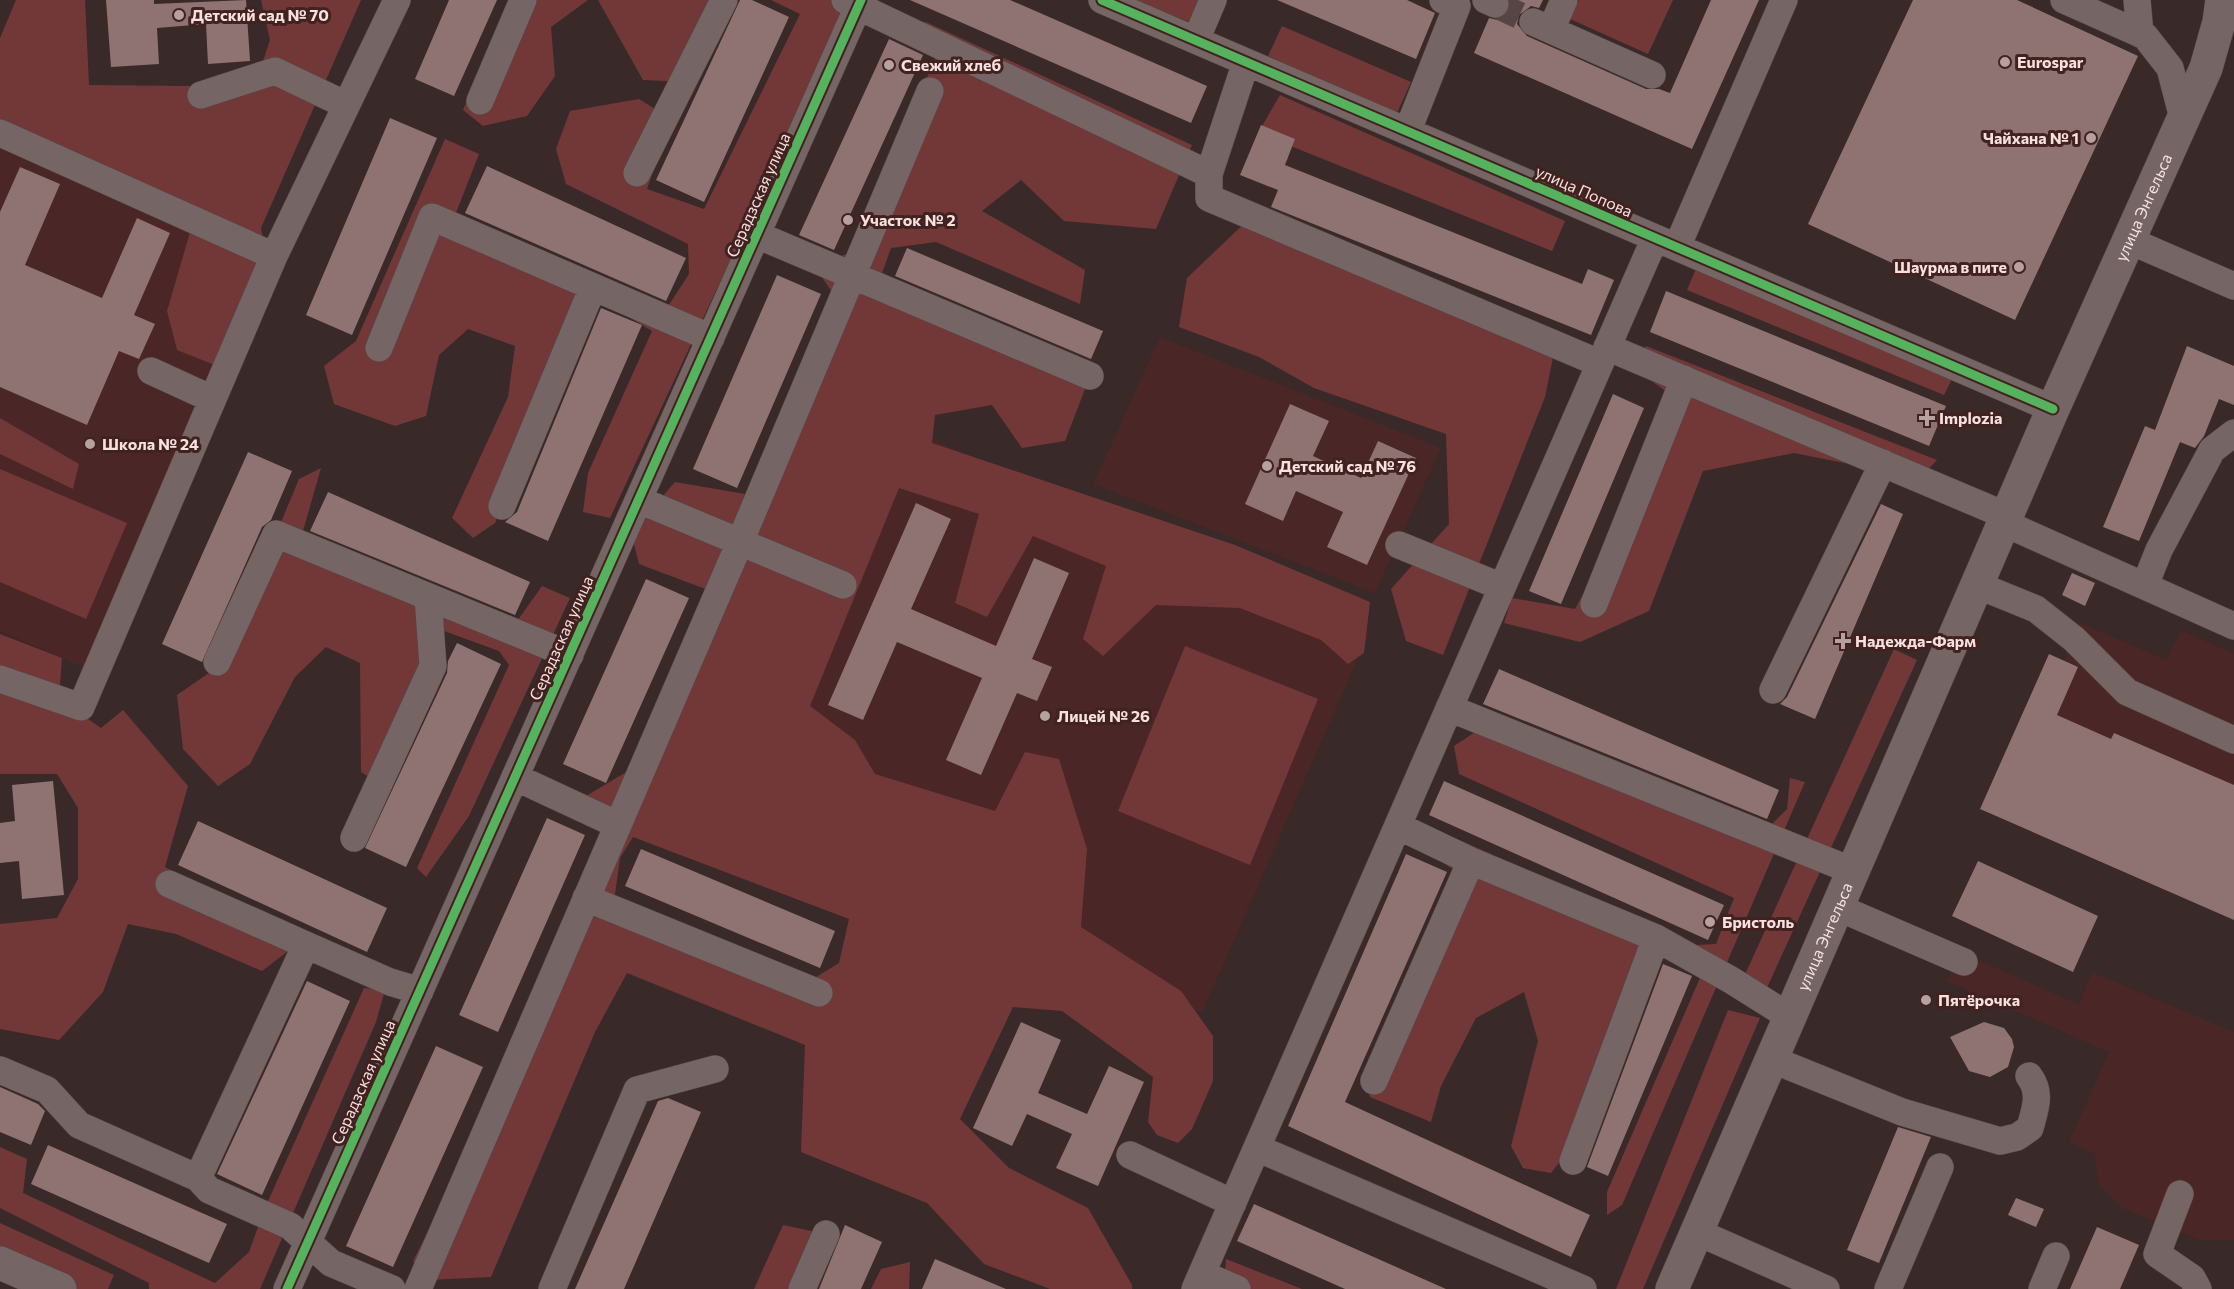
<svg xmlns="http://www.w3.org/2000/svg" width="2234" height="1289" viewBox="0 0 2234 1289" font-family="Commissioner,sans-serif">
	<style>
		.built { fill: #4a2626 }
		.green { fill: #723837; fill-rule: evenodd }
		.building { fill: #8f7372 }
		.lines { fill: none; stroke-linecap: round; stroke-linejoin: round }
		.minor-tunnel { stroke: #564544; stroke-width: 27; stroke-dasharray: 27 14; stroke-linecap: butt }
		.minor-casing { stroke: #574848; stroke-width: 28 }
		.major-casing { stroke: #574848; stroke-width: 34 }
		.minor { stroke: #766565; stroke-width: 27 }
		.major { stroke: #766565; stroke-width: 33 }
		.cycleway-casing { stroke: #422221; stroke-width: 13 }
		.cycleway { stroke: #56b35d; stroke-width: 9 }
		.poi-dot { fill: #b5a19f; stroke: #422221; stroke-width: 2 }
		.labels { text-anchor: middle; stroke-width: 6; stroke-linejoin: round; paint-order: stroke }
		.poi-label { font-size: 16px; font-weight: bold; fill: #f7e1df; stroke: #422221; text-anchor: start }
		.street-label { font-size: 16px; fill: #f7e1df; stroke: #422221 }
	</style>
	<rect width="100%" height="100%" fill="#3a2929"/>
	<path class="built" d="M 0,144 L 262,258 L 83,667 L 0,631 Z
		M 1160,337 L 1441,448 L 1375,593 L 1093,484 Z
		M 888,420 L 1370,631 L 1202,1013 L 720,802 Z
		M 2081,623 L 2166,660 L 2181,630 L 2234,654 L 2234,920 L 1980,809 L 2049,654 L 2064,660 Z
		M 1959,952 L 2079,1004 L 2092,972 L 2234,1032 L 2234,1240 L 2200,1240 L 2124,1209 L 2098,1183 L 2095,1154 L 2069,1142 L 2109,1052 L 1947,981 Z"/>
	<path class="green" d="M 16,0 L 85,0 L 89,85 L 192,86 L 263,61 L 270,40 L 261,0 L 361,0 L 261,228 L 266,259 L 217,366 L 177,350 L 167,311 L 191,229 L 0,126 L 0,38 Z
		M 510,0 L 588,0 L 551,27 L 555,76 L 527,116 L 483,126 L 463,110 Z
		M 598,0 L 732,0 L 688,82 L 643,80 Z
		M 771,0 L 845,0 L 837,31 L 610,518 L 583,512 L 588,473 L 652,331 L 601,300 L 518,467 L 495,523 L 473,538 L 452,518 L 508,397 L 515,346 L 468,329 L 439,355 L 426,416 L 395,426 L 334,404 L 324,366 L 356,341 L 445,139 L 479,154 L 452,223 L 663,314 L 689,274 L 688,244 L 566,184 L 556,149 L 570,111 L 639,99 L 671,119 L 647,189 L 704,209 L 800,14 Z
		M 1135,0 L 1202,0 L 1192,23 Z
		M 1579,0 L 1673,0 L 1648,54 L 1570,19 Z
		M 926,22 L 1192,145 L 1156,229 L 1064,221 L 1021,180 L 982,211 L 1085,270 L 1080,304 L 936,242 L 891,248 L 880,279 L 1090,376 L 1065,441 L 1022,448 L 992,405 L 935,415 L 932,443 L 1235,545 L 1370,602 L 1364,653 L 1348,664 L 1321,640 L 1240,608 L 1156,605 L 1103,656 L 1083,639 L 1106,566 L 1033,536 L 987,617 L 955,603 L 979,514 L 899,488 L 810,706 L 855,740 L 875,774 L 995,811 L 1025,752 L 1059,759 L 1087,849 L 1081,927 L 1181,991 L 1213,1036 L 1213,1081 L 1192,1129 L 1178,1143 L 1157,1135 L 1148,1122 L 1153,1077 L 1062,1011 L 1013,1007 L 960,1119 L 1009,1168 L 1088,1208 L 1132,1285 L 1132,1289 L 1050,1289 L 984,1264 L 927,1203 L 801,1152 L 805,1045 L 627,973 L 595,1032 L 491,1277 L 428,1280 L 413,1261 L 515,1060 L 604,836 L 586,796 L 628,771 L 708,590 L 639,564 L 631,532 L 675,482 L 751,495 L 836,298 L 815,267 L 853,251 L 937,54 L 902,26 ZM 633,837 L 849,919 L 839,963 L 808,982 L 614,902 L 620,858 Z
		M 1282,26 L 1411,82 L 1397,113 L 1268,56 Z
		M 1280,95 L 1565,221 L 1552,251 L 1258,133 Z
		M 1252,216 L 1557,338 L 1545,397 L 1443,655 L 1406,641 L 1391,589 L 1449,524 L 1446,434 L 1314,388 L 1259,357 L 1179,327 L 1187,278 Z
		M 1698,264 L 1952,379 L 1944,395 L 1687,290 Z
		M 1646,346 L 1937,460 L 1920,478 L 1794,453 L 1703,471 L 1649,611 L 1580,642 L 1504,623 L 1512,598 L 1575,609 L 1671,434 L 1674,397 L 1632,367 Z
		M 0,418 L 79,464 L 73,489 L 0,454 Z
		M 321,468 L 301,538 L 510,631 L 542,586 L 570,598 L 469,816 L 426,877 L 417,868 L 509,665 L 499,651 L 444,631 L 378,783 L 361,772 L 360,663 L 326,647 L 295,677 L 250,764 L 218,786 L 183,749 L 177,695 L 222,664 L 299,479 Z
		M 0,469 L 127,523 L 86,619 L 0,582 Z
		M 0,634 L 62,658 L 59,699 L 101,728 L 123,710 L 188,786 L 165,867 L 288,931 L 296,945 L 262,971 L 176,934 L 128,924 L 103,992 L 59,1040 L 0,1029 L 0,924 L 57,918 L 78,879 L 78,808 L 57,774 L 0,774 Z
		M 1185,646 L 1318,699 L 1250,865 L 1118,811 Z
		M 1894,649 L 1917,660 L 1765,992 L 1742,981 Z
		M 1492,721 L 1762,834 L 1787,809 L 1790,778 L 1805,782 L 1622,1205 L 1607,1215 L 1607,1192 L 1703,971 L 1664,950 L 1569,1150 L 1551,1173 L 1523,1168 L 1511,1146 L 1538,1041 L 1524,992 L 1476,1018 L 1441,1086 L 1431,1122 L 1370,1097 L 1364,1079 L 1458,873 L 1417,844 L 1428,826 L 1696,945 L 1716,944 L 1734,898 L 1459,774 L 1454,746 Z
		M 364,988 L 385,990 L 376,1022 L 260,1289 L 149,1289 L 149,1283 L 0,1208 L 0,1147 L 27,1159 L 23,1193 L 215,1283 L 249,1252 L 264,1210 Z
		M 1728,1010 L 1760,1018 L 1643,1289 L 1616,1289 Z
		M 0,1223 L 114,1275 L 108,1289 L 77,1289 L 0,1254 Z
		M 783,1225 L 826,1234 L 801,1289 L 754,1289 Z
		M 1226,1259 L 1302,1289 L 1224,1289 Z
		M 910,1262 L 909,1289 L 871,1289 L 881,1269 Z"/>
	<path class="building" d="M 106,0 L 154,0 L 154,4 L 246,0 L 250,61 L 208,64 L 206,24 L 157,28 L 159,64 L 111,67 Z
		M 449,0 L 497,0 L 454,96 L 415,79 Z
		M 740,0 L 752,0 L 789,17 L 704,202 L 656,180 Z
		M 910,0 L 1010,0 L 1207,86 L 1191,123 Z
		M 1277,0 L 1407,0 L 1435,13 L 1416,59 Z
		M 1510,0 L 1543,0 L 1539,8 L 1531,6 L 1519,15 L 1517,24 L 1527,36 L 1646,89 L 1659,89 L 1670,93 L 1711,0 L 1759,0 L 1692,149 L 1474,53 L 1489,18 L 1497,20 L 1505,16 L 1510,10 Z
		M 1913,0 L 2017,0 L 2138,56 L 2015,320 L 1808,224 Z
		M 889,39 L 923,55 L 834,250 L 799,235 Z
		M 390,118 L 437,138 L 352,335 L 306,315 Z
		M 1261,125 L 1295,139 L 1285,165 L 1582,284 L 1588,269 L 1614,280 L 1591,335 L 1271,207 L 1278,190 L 1240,175 Z
		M 487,166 L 686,258 L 666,301 L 465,213 Z
		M 20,167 L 60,184 L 25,265 L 102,298 L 137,218 L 170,233 L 134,315 L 155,324 L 139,359 L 119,351 L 87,425 L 0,387 L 0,212 Z
		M 907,248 L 1103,331 L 1091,359 L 895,276 Z
		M 777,275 L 821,294 L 737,488 L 693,469 Z
		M 1666,291 L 1946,406 L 1929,446 L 1650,332 Z
		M 601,308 L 642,325 L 548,541 L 505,522 L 517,512 Z
		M 2187,346 L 2234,366 L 2234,405 L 2219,399 L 2204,436 L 2195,448 L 2180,442 L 2139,541 L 2103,527 L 2145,426 L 2155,430 Z
		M 1613,394 L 1644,408 L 1561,604 L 1529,591 Z
		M 1290,404 L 1329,421 L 1313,456 L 1361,478 L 1378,441 L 1416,458 L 1367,565 L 1327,547 L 1343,512 L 1296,491 L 1283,521 L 1245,504 Z
		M 248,452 L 292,471 L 271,520 L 262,527 L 202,662 L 162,644 Z
		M 328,492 L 530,582 L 515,615 L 310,531 Z
		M 916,503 L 951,519 L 911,609 L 996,646 L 1034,558 L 1069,573 L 1032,659 L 1052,667 L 1037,701 L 1017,693 L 981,775 L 946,760 L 982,678 L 897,642 L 863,720 L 828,705 Z
		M 1881,504 L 1903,514 L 1815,719 L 1780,704 L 1787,697 Z
		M 2072,573 L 2095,583 L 2085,606 L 2062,595 Z
		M 646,579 L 689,598 L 606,783 L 563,764 Z
		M 457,643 L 501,664 L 406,867 L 365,848 L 447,673 L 448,661 Z
		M 2049,654 L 2078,667 L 2057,715 L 2111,739 L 2114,733 L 2234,785 L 2234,920 L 1980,809 Z
		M 1499,669 L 1779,790 L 1767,819 L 1483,704 Z
		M 53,781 L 64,895 L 22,899 L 19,861 L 0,863 L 0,823 L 15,821 L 12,785 Z
		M 1444,781 L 1724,905 L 1708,940 L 1429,815 Z
		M 547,818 L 585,835 L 498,1032 L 459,1015 Z
		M 198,821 L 387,908 L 367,952 L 178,865 Z
		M 641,849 L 835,931 L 820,968 L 625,886 Z
		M 1406,854 L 1447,872 L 1345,1102 L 1590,1215 L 1571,1257 L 1288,1126 Z
		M 1978,861 L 2098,916 L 2073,972 L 1952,916 Z
		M 1663,964 L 1692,976 L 1608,1176 L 1587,1167 Z
		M 307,981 L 350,1001 L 262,1195 L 217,1174 Z
		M 1021,1022 L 1061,1040 L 1038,1093 L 1087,1114 L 1109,1066 L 1144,1082 L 1098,1186 L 1056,1168 L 1072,1134 L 1027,1114 L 1012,1146 L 973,1128 Z
		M 1984,1022 L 2004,1028 L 2012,1039 L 2014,1047 L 2008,1067 L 1990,1077 L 1969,1071 L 1950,1037 Z
		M 436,1046 L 483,1067 L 393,1267 L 346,1246 Z
		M 0,1087 L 38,1104 L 45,1111 L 31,1145 L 0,1132 Z
		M 668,1098 L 701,1112 L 624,1289 L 575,1289 L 658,1101 Z
		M 1898,1127 L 1931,1137 L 1879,1263 L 1847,1250 Z
		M 48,1145 L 227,1224 L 209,1263 L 31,1184 Z
		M 2016,1198 L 2044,1209 L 2036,1227 L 2008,1215 Z
		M 1254,1204 L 1446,1289 L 1345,1289 L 1237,1241 Z
		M 845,1225 L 882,1242 L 861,1289 L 819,1289 Z
		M 2097,1227 L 2139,1245 L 2120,1289 L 2070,1289 Z
		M 935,1259 L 1006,1289 L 922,1289 Z"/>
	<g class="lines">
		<path class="minor-tunnel" d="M 1495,4 L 1533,22"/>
		<defs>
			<path id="minor" d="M 845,0 L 1209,174 L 1209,198 L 1599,363
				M 1102,0 L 2053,409
				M 1486,0 L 1495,4
				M 2064,0 L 2145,36 L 2170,68 L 2183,118
				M 2137,0 L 2140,34
				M 1533,22 L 1652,75
				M 1551,30 L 1564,0
				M 1196,40 L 1213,0
				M 201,95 L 275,71 L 346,105
				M 480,101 L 523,0
				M 1408,130 L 1457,6 L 1443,0
				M 0,133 L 274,256
				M 637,173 L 724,0
				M 1209,174 L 1246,62
				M 757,235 L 1090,376
				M 2128,240 L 2234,286
				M 1677,247 L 1784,0
				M 1607,347 L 2007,516
				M 379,348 L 432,217 L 711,338
				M 151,371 L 212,399
				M 639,500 L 843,585
				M 502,506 L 593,287
				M 2004,523 L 2234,626
				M 1399,545 L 1502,587
				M 1977,585 L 2036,609 L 2074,639 L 2127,692 L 2234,740
				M 2145,585 L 2159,550 L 2212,450 L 2234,433
				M 1594,604 L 1684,379
				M 217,662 L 276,534 L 570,655
				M 0,679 L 81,707 L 274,256 L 397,0
				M 1773,690 L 1883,463
				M 1449,708 L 1853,871
				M 515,777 L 618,825
				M 1398,826 L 1471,861 L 1656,938 L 1731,980 L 1790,1017
				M 354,838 L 433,666 L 428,597
				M 169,884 L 306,945
				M 586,898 L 819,993
				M 1837,907 L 1964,962
				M 1771,1059 L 1902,1112 L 2000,1141 L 2017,1137 L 2030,1128 C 2035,1109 2042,1093 2029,1076
				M 0,1070 L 47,1090 L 79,1125 L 198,1178 L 209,1190 L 290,1226 L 331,1263 L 392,1289
				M 1374,1081 L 1471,861
				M 1257,1148 L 1583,1289
				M 1130,1155 L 1233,1203
				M 1573,1161 L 1656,938
				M 198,1178 L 306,945 L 390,982 L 420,991
				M 2180,1194 L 2157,1254 L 2192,1278 L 2198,1289
				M 1697,1232 L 1826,1289
				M 1202,1274 L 1237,1289
				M 287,1289 L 861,0
				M 418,1289 L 740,542 L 930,91
				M 552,1289 L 637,1090 L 715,1069
				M 802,1289 L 826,1234
				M 1195,1289 L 1655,238
				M 1888,1289 L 1940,1167
				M 2042,1289 L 2056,1256"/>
			<g id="major">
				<path d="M 0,1263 L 60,1289"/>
				<path id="s1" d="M 1672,1289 L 2053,409 L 2206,68 L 2219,22 L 2222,0"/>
			</g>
		</defs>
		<use href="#minor" class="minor-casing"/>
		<use href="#major" class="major-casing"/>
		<use href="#minor" class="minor"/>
		<use href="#major" class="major"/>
		<defs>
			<path id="cycleway" d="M 1102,0 L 2053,409
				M 287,1289 L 861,0"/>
		</defs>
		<use href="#cycleway" class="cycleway-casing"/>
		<use href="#cycleway" class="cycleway"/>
	</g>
	<g class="poi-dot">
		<circle cx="179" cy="15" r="6"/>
		<circle cx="2005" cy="62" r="6"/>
		<circle cx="889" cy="65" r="6"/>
		<circle cx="2091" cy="138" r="6"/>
		<circle cx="848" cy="220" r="6"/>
		<circle cx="2019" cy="267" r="6"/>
		<path d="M1924 409h6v6h6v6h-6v6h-6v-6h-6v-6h6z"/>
		<circle cx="90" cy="444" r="6"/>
		<circle cx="1267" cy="466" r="6"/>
		<path d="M1840 632h6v6h6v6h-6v6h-6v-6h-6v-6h6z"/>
		<circle cx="1045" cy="716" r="6"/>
		<circle cx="1710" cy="922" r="6"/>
		<circle cx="1926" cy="1000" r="6"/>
	</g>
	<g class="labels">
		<g class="poi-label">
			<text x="191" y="21">Детский сад № 70</text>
			<text x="2017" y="68">Eurospar</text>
			<text x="901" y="71">Свежий хлеб</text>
			<text x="2079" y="144" text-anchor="end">Чайхана № 1</text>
			<text x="860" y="226">Участок № 2</text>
			<text x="2007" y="273" text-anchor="end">Шаурма в пите</text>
			<text x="1939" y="424">Implozia</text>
			<text x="102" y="450">Школа № 24</text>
			<text x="1279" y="472">Детский сад № 76</text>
			<text x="1855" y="647">Надежда-Фарм</text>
			<text x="1057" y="722">Лицей № 26</text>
			<text x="1722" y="928">Бристоль</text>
			<text x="1938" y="1006">Пятёрочка</text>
		</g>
		<g class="street-label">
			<text transform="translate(1584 191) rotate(24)" y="6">улица Попова</text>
			<text transform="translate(758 195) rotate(-66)" y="6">Серадзская улица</text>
			<text dy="6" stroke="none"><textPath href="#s1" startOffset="1180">улица Энгельса</textPath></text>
			<text transform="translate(561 638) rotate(-66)" y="6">Серадзская улица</text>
			<text dy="6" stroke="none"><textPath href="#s1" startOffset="384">улица Энгельса</textPath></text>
			<text transform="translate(363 1082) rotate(-66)" y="6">Серадзская улица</text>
		</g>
	</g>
</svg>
